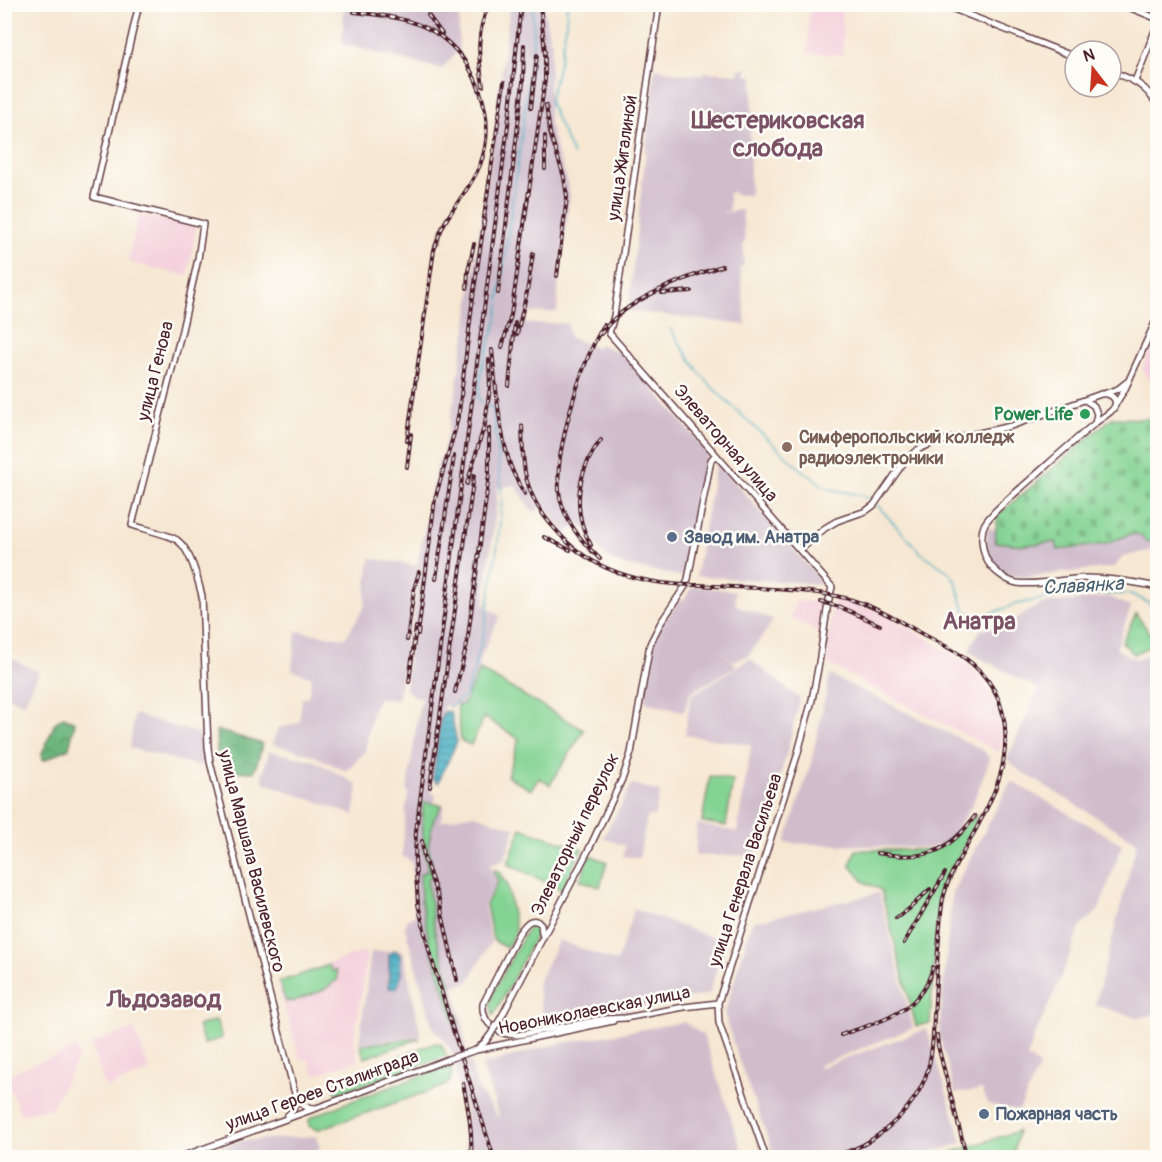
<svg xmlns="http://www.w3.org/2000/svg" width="1162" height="1162" viewBox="0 0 1162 1162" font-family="Pangolin,sans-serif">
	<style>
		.built { fill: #f4cfdc }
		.industrial { fill: #d0bdcc }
		.green { fill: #83d393; stroke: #66795f; stroke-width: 1.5 }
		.forest { fill: url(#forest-crowns); stroke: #5a6a54; stroke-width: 1.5 }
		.cemetery { fill: url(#cemetery-stones); stroke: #66795f; stroke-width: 1.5 }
		.park { fill: url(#park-tufts); stroke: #66795f; stroke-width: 1.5 }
		.water { fill: url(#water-rules); stroke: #466676; stroke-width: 1.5 }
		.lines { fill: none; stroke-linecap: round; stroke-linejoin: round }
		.stream { stroke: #43acc2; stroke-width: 1.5 }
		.major-casing { stroke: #643d44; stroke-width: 8 }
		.major { stroke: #fff; stroke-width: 5 }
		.rail-casing { stroke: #4a1f2b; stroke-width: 4 }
		.rail { stroke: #fdfcf7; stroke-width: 1.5; stroke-dasharray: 4.5; stroke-linecap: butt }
		.major-bridge-casing { stroke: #643d44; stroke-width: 8; stroke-linecap: butt }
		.major-bridge { stroke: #fff; stroke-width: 5 }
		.leisure-dot { fill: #2e9e5b; stroke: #fdfcf7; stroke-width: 2 }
		.education-dot { fill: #8d6e63; stroke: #fdfcf7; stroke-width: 2 }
		.service-dot { fill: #5c6f8a; stroke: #fdfcf7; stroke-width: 2 }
		.labels { text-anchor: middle; stroke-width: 5; stroke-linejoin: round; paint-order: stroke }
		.street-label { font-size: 18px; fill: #4a1f2b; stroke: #fdfcf7 }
		.leisure-label { font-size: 18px; font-weight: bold; fill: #27864d; stroke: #fdfcf7; text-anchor: end }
		.education-label { font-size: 18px; font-weight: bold; fill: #785e54; stroke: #fdfcf7; text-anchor: start }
		.service-label { font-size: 18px; font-weight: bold; fill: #4e5e75; stroke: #fdfcf7; text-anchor: start }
		.water-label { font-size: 20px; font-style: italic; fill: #475e6f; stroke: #fdfcf7 }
		.district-label { font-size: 24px; font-weight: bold; fill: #7a5165; stroke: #fdfcf7 }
	</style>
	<defs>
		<pattern id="forest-crowns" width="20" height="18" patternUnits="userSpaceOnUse" patternTransform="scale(1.5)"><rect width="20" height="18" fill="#6ab57d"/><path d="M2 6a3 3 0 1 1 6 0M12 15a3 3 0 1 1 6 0" fill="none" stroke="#599367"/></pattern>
		<pattern id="cemetery-stones" width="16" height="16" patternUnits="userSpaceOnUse" patternTransform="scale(1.5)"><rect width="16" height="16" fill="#83d393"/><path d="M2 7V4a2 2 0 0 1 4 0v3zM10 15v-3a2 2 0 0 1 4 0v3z" fill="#73b57f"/></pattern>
		<pattern id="park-tufts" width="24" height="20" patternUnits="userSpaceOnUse" patternTransform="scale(1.5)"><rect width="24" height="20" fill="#83d393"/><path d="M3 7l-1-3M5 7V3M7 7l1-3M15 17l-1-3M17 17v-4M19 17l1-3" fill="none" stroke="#73b57f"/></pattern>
		<pattern id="water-rules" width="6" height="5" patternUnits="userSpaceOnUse" patternTransform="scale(1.5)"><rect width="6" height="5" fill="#43acc2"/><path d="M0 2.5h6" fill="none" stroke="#3a8b9e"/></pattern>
	</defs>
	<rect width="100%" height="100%" fill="#fdfcf7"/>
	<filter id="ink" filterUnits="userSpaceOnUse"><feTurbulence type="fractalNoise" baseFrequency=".0167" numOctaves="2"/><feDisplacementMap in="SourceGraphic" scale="12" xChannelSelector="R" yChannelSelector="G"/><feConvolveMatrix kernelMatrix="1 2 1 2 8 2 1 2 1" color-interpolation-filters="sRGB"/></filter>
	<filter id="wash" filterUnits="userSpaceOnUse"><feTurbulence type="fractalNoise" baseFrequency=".008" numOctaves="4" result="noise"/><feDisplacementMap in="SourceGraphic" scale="24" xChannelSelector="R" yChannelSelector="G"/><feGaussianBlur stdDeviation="1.35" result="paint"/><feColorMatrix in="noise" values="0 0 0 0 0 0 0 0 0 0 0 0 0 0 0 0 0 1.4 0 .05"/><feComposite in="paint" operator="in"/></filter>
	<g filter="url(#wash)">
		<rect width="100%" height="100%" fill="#f6e7d2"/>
		<path class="built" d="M 809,5 L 842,5 L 843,55 L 808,53 Z
			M 138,215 L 196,227 L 188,276 L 128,262 Z
			M 1152,344 L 1157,346 L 1157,382 L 1148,379 L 1142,369 Z
			M 835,599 L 852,603 L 875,610 L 921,635 L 965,662 L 981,676 L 996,705 L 1002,732 L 1002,745 L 999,752 L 867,685 L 836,668 L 827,662 L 832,608 Z
			M 796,601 L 823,603 L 818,632 L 790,618 Z
			M 364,951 L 367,958 L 354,1041 L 358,1060 L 315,1075 L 309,1060 L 300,1058 L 277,983 Z
			M 134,1029 L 150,1071 L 106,1088 L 90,1044 Z
			M 76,1048 L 79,1056 L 51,1108 L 21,1114 L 5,1075 Z"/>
		<path class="industrial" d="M 344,5 L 422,12 L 459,6 L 459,49 L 442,69 L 342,44 Z
			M 510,5 L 543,5 L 550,40 L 552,40 L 549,87 L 549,123 L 558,155 L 566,177 L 570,196 L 559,278 L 557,312 L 527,313 L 526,324 L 568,323 L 569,337 L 596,348 L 599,344 L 619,352 L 621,351 L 708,453 L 685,577 L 619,564 L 604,556 L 580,522 L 566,534 L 549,514 L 545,506 L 533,512 L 515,485 L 497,488 L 497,500 L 484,604 L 500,616 L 481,657 L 479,665 L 481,667 L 462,705 L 443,706 L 431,793 L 436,795 L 434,804 L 444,806 L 441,821 L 472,814 L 515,828 L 505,858 L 496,863 L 490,865 L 497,883 L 484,904 L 491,942 L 468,982 L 453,986 L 463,1024 L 466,1047 L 478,1089 L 500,1120 L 482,1065 L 552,1045 L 684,1022 L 703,1035 L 744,1157 L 514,1158 L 511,1150 L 500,1152 L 501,1157 L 467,1157 L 464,1129 L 467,1117 L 456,1076 L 456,1069 L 452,1052 L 443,1038 L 433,1028 L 405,927 L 407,919 L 415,916 L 412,862 L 402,856 L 406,807 L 409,792 L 407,791 L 419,708 L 423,698 L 412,695 L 405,689 L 417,583 L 415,583 L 398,700 L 379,698 L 372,710 L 365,752 L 346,771 L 310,754 L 272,744 L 278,728 L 299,723 L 302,698 L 308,697 L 312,677 L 292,670 L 296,631 L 345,638 L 364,608 L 370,558 L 417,566 L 438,462 L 443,454 L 455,397 L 463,345 L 465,340 L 479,233 L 490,166 Z
			M 655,68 L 677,73 L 701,75 L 705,72 L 739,74 L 740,68 L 747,68 L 746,75 L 753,76 L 752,117 L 750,120 L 750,195 L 734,195 L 734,192 L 729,193 L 729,211 L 723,212 L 723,213 L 742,210 L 745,242 L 743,243 L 744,266 L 740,267 L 746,325 L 628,311 Z
			M 716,461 L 824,584 L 696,576 Z
			M 988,528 L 996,529 L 995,541 L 1024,545 L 1056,542 L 1059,550 L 1106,544 L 1130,534 L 1141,535 L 1146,541 L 1157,542 L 1157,551 L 1152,550 L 1122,557 L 1115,567 L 1026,577 L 1006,575 L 993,563 L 987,550 L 987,532 Z
			M 693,586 L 735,591 L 736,605 L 774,620 L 748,656 L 733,661 L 715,645 L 737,666 L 691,692 L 684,712 L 645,702 L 653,645 L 661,626 L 680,599 L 683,601 Z
			M 1109,597 L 1131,607 L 1116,649 L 1136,659 L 1157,652 L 1157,1014 L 1138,1018 L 1095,1005 L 1137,842 L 1019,770 L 1007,759 L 1039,689 L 969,652 L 971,645 L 981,630 L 1003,626 L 1041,604 Z
			M 4,655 L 39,672 L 24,704 L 5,695 Z
			M 750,659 L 800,699 L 786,756 L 756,855 L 695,856 L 697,824 L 737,832 L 751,745 L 685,735 L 687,717 L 692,695 Z
			M 830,675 L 983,750 L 990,759 L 972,805 L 949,841 L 931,848 L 785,843 L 811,763 Z
			M 134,715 L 137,715 L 199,734 L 203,757 L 200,766 L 130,748 Z
			M 269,751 L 315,761 L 358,785 L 354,815 L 265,783 L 262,776 Z
			M 1011,781 L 1122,844 L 1099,910 L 1081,926 L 1061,977 L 1035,1035 L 1027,1058 L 1040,1065 L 1019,1111 L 988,1104 L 982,1090 L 955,1093 L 939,1034 L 952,893 Z
			M 632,784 L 660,792 L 655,815 L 647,817 L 639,858 L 623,856 L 625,846 L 603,838 Z
			M 879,893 L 913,1028 L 819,1065 L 818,1068 L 927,1029 L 962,1143 L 917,1157 L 775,1157 L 742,1069 L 727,1024 L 725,1012 L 752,922 Z
			M 634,909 L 725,942 L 709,994 L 545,1025 L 537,984 L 559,940 L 617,962 Z
			M 403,950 L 421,1036 L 359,1044 L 371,952 Z
			M 316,1136 L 320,1149 L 297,1157 L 225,1157 L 221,1148 L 240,1141 Z"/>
		<path class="green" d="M 480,670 L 584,730 L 550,785 L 539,778 L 531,790 L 507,776 L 519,739 L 484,717 L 471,745 L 461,741 L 457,705 L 463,705 Z
			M 710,776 L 733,780 L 726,826 L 702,822 Z
			M 423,802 L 442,805 L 433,821 L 428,846 L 434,876 L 427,879 L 435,933 L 451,986 L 448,987 L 459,1023 L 455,1025 L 429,941 L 421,901 L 420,874 L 428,871 C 422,848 422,825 423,802 Z
			M 976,815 L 975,825 L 939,893 L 930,1023 L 916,1026 L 881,890 L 864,882 L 850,865 L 856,850 L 936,850 Z
			M 521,828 L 582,849 L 562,890 L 508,864 Z
			M 589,855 L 607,862 L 600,887 L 580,880 Z
			M 493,870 L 499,871 L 503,879 L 507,883 L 516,932 L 506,948 L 493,940 L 486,904 L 498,882 Z
			M 534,924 L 537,925 L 538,931 L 495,1013 L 493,1015 L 490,1004 L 495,989 L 528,928 Z
			M 329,965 L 332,971 L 336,970 L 338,979 L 324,990 L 291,1002 L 290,1000 L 286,1002 L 279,982 Z
			M 216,1020 L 222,1038 L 204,1044 L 198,1026 Z
			M 419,1038 L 419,1039 L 365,1058 L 360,1045 Z
			M 434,1043 L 442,1045 L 447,1056 L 342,1092 L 338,1093 L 335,1091 C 333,1086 334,1082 339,1079 Z
			M 451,1065 C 452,1074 453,1081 444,1086 L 317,1130 L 309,1126 L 309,1120 L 312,1117 L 341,1105 Z
			M 1018,1131 L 1013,1157 L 938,1157 Z"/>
		<path class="forest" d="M 63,717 L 75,722 L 69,748 L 43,761 L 41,756 L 55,723 Z
			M 216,730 L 263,744 L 254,772 L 233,771 L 226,753 L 217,753 Z"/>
		<path class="cemetery" d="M 1112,418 L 1151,419 L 1157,425 L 1157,542 L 1145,541 L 1141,535 L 1130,534 L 1106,544 L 1058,550 L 1056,542 L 1024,545 L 995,542 L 997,516 Z"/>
		<path class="park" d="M 1136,614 L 1157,643 L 1134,654 L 1122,642 Z"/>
		<path class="water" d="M 445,711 L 451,712 L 457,742 L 438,783 L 433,778 L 441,716 Z
			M 395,950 L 400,955 C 401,963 403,987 394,989 C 393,989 391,988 389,988 L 389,955 Z"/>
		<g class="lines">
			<path class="stream" d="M 567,4 C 567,33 558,70 550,98 L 550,104 L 573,155
				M 499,300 L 527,95 L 533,42 L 533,6
				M 497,317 L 499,304
				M 670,329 L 699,372 L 713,388 L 751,424 L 803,471 L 828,489 L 861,495 L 873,501
				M 877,505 L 920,552 L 950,573 L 956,582 L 962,603 L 966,612 L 976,616 L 985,616 L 1013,605 L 1050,597 L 1094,594 L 1131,594 L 1149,603 L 1158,616
				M 449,707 L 465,696 L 473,674 L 475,664 L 484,632 L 498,542 L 502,498 L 494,419 L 493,408 L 483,404 L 478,397 L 482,366 L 497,320"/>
		</g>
	</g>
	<g filter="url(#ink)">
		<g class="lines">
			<defs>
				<path id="major" d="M 139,4 L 94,197 L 203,224 L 198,259 L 182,330 L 132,525 C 144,529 167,534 177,540 C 191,550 198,580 202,596 L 208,747 L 210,762 L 295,1094 C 299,1105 305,1108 317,1108
					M 659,4 L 614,316 L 609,333 L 832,587 L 828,603 L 819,663 L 812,700 L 797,756 L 718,1003 L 719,1023 L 766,1158
					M 941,4 L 1075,57
					M 1121,4 L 1158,19
					M 1111,71 C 1133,80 1145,84 1158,106
					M 1135,81 L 1158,23
					M 1106,393 L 1118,389 L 1127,382
					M 1085,400 L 1094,406 L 1097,414 L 1095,423
					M 1115,405 L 1125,389 L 1158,316
					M 800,550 L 825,528 L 837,521 L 866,511 L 874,505 L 904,462 L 919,449 L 933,443 L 1011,426 L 1101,394 C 1111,392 1121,401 1112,410 C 1108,415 1099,419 1094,424 C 1070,444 1046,466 1022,487 C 1010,498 995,509 986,522 C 979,532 982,552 988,562 C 994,571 1006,581 1017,583 C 1039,586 1063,579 1085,578 C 1110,578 1133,582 1158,587
					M 542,934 L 541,924 C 531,915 525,925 519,933 L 483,1004 C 481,1024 499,1035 518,1035 L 604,1019 L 626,1018
					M 502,1016 L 589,849 L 623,777 L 631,753 L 650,644 L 660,624 L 686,585 L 688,579 L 711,460 L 715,455
					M 625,1018 L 684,1007 L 718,1003
					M 477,1049 L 485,1042 L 491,1034
					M 476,1050 L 613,1021
					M 287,1116 C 293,1111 296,1106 296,1098
					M 178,1158 C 268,1125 358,1094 448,1059"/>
			</defs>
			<use href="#major" class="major-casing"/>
			<use href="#major" class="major"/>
			<defs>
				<path id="rail" d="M 354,12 C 381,15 411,18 434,32 C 477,59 498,118 480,165 C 471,187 455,204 444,224 C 440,232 437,241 434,250 L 407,441
					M 428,15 L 442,34
					M 483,86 C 478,56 476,33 489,4
					M 546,105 L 550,133 L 564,177 L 567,197 L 557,276
					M 531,108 L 537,55
					M 545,169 L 545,136
					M 483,224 L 504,82
					M 467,288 L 468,271 L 474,244
					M 498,293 L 523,82 L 524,45
					M 662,293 L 691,291
					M 517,334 L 527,292 L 533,254
					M 601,334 C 623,300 684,278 722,266
					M 502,347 L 511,315 L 545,80 L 545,53 L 540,4
					M 492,350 C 496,386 498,425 509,461 C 512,473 519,484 525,494
					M 509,386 L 515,323
					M 522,426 C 523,444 522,464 527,481 C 532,499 542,515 555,529 C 562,537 569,545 578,551 C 611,577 659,586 701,585 C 748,589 798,587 845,598 C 870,604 896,619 919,632 C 933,640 949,647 962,656 C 1000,682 1011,719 1003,763 C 999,786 983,817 971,838 C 961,857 949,874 944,895 C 941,905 941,916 940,926 C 937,956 936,986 934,1016 C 933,1040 932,1066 921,1087 C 910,1109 889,1129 868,1142 C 857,1149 843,1153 830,1158
					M 484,431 L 490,387 L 489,360
					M 407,467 L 411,434
					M 467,484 L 485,423
					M 544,537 L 570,550
					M 591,545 C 571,511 577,471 601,440
					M 600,559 C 582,542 566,523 560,498 C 555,468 563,440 570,411 C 578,382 588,351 604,325
					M 436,579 L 454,456
					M 821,602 L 840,607 L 880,625
					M 418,634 L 435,499 L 455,430 L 459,412 L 473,297 L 485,216
					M 407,640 L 414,589 L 419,572
					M 409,682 L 416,627
					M 455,692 L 467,644 L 478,560 L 489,475 L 489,428
					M 430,787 L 474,475
					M 422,841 L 424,858 L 439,900 L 457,980
					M 877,853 C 923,860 946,856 975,816
					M 896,918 L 909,909 L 930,889
					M 904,943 L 945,873
					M 841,1035 C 882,1020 920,1014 933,967
					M 937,1035 L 938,1046 L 967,1158
					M 463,1083 C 468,1107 473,1133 471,1158
					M 494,1158 L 454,1033 L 429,950 L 418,904 L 415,859 L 416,831 L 510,110 L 521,4"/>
			</defs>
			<use href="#rail" class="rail-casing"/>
			<use href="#rail" class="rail"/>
			<defs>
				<path id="major-bridge" d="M 491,1034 L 502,1016
					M 448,1059 L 476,1050"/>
			</defs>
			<use href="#major-bridge" class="major-bridge-casing"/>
			<use href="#major-bridge" class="major-bridge"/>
		</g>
	</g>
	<circle class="leisure-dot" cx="1085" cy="414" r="6"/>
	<circle class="education-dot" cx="787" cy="447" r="6"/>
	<g class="service-dot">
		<circle cx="672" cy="537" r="6"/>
		<circle cx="984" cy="1114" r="6"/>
	</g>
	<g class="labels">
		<g class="street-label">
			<text transform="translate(622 158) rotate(-82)" y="6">улица Жигалиной</text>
			<text transform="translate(155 371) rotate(-76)" y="6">улица Генова</text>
			<text transform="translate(726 443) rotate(49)" y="6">Элеваторная улица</text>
			<text transform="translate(575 834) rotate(-64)" y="6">Элеваторный переулок</text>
			<text transform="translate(252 861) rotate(76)" y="6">улица Маршала Василевского</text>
			<text transform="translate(745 870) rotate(-72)" y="6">улица Генерала Васильева</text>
			<text transform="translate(594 1010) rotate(-11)" y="6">Новониколаевская улица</text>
			<text transform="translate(322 1090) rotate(-20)" y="6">улица Героев Сталинграда</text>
		</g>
		<g class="leisure-label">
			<text x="1073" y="420">Power Life</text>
		</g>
		<g class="education-label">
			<text x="799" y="443">Симферопольский колледж<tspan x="799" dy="21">радиоэлектроники</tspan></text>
		</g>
		<g class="service-label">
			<text x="684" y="543">Завод им. Анатра</text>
			<text x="996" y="1120">Пожарная часть</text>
		</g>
		<g class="water-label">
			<text transform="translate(1083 585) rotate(-3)" y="7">Славянка</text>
		</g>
		<g class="district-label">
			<text x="778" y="128">Шестериковская<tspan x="778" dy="28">слобода</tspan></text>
			<text x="979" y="629">Анатра</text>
			<text x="164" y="1007">Льдозавод</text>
		</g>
	</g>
	<rect width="1162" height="1162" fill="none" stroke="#fdfcf7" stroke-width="24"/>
	<g transform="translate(1093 69) rotate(343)"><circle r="28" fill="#fdfcf7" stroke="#b5a4a5" stroke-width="1.5"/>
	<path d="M0-4.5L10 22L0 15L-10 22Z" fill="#c8321e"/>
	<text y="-9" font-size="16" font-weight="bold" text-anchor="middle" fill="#4a1f2b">N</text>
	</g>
</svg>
